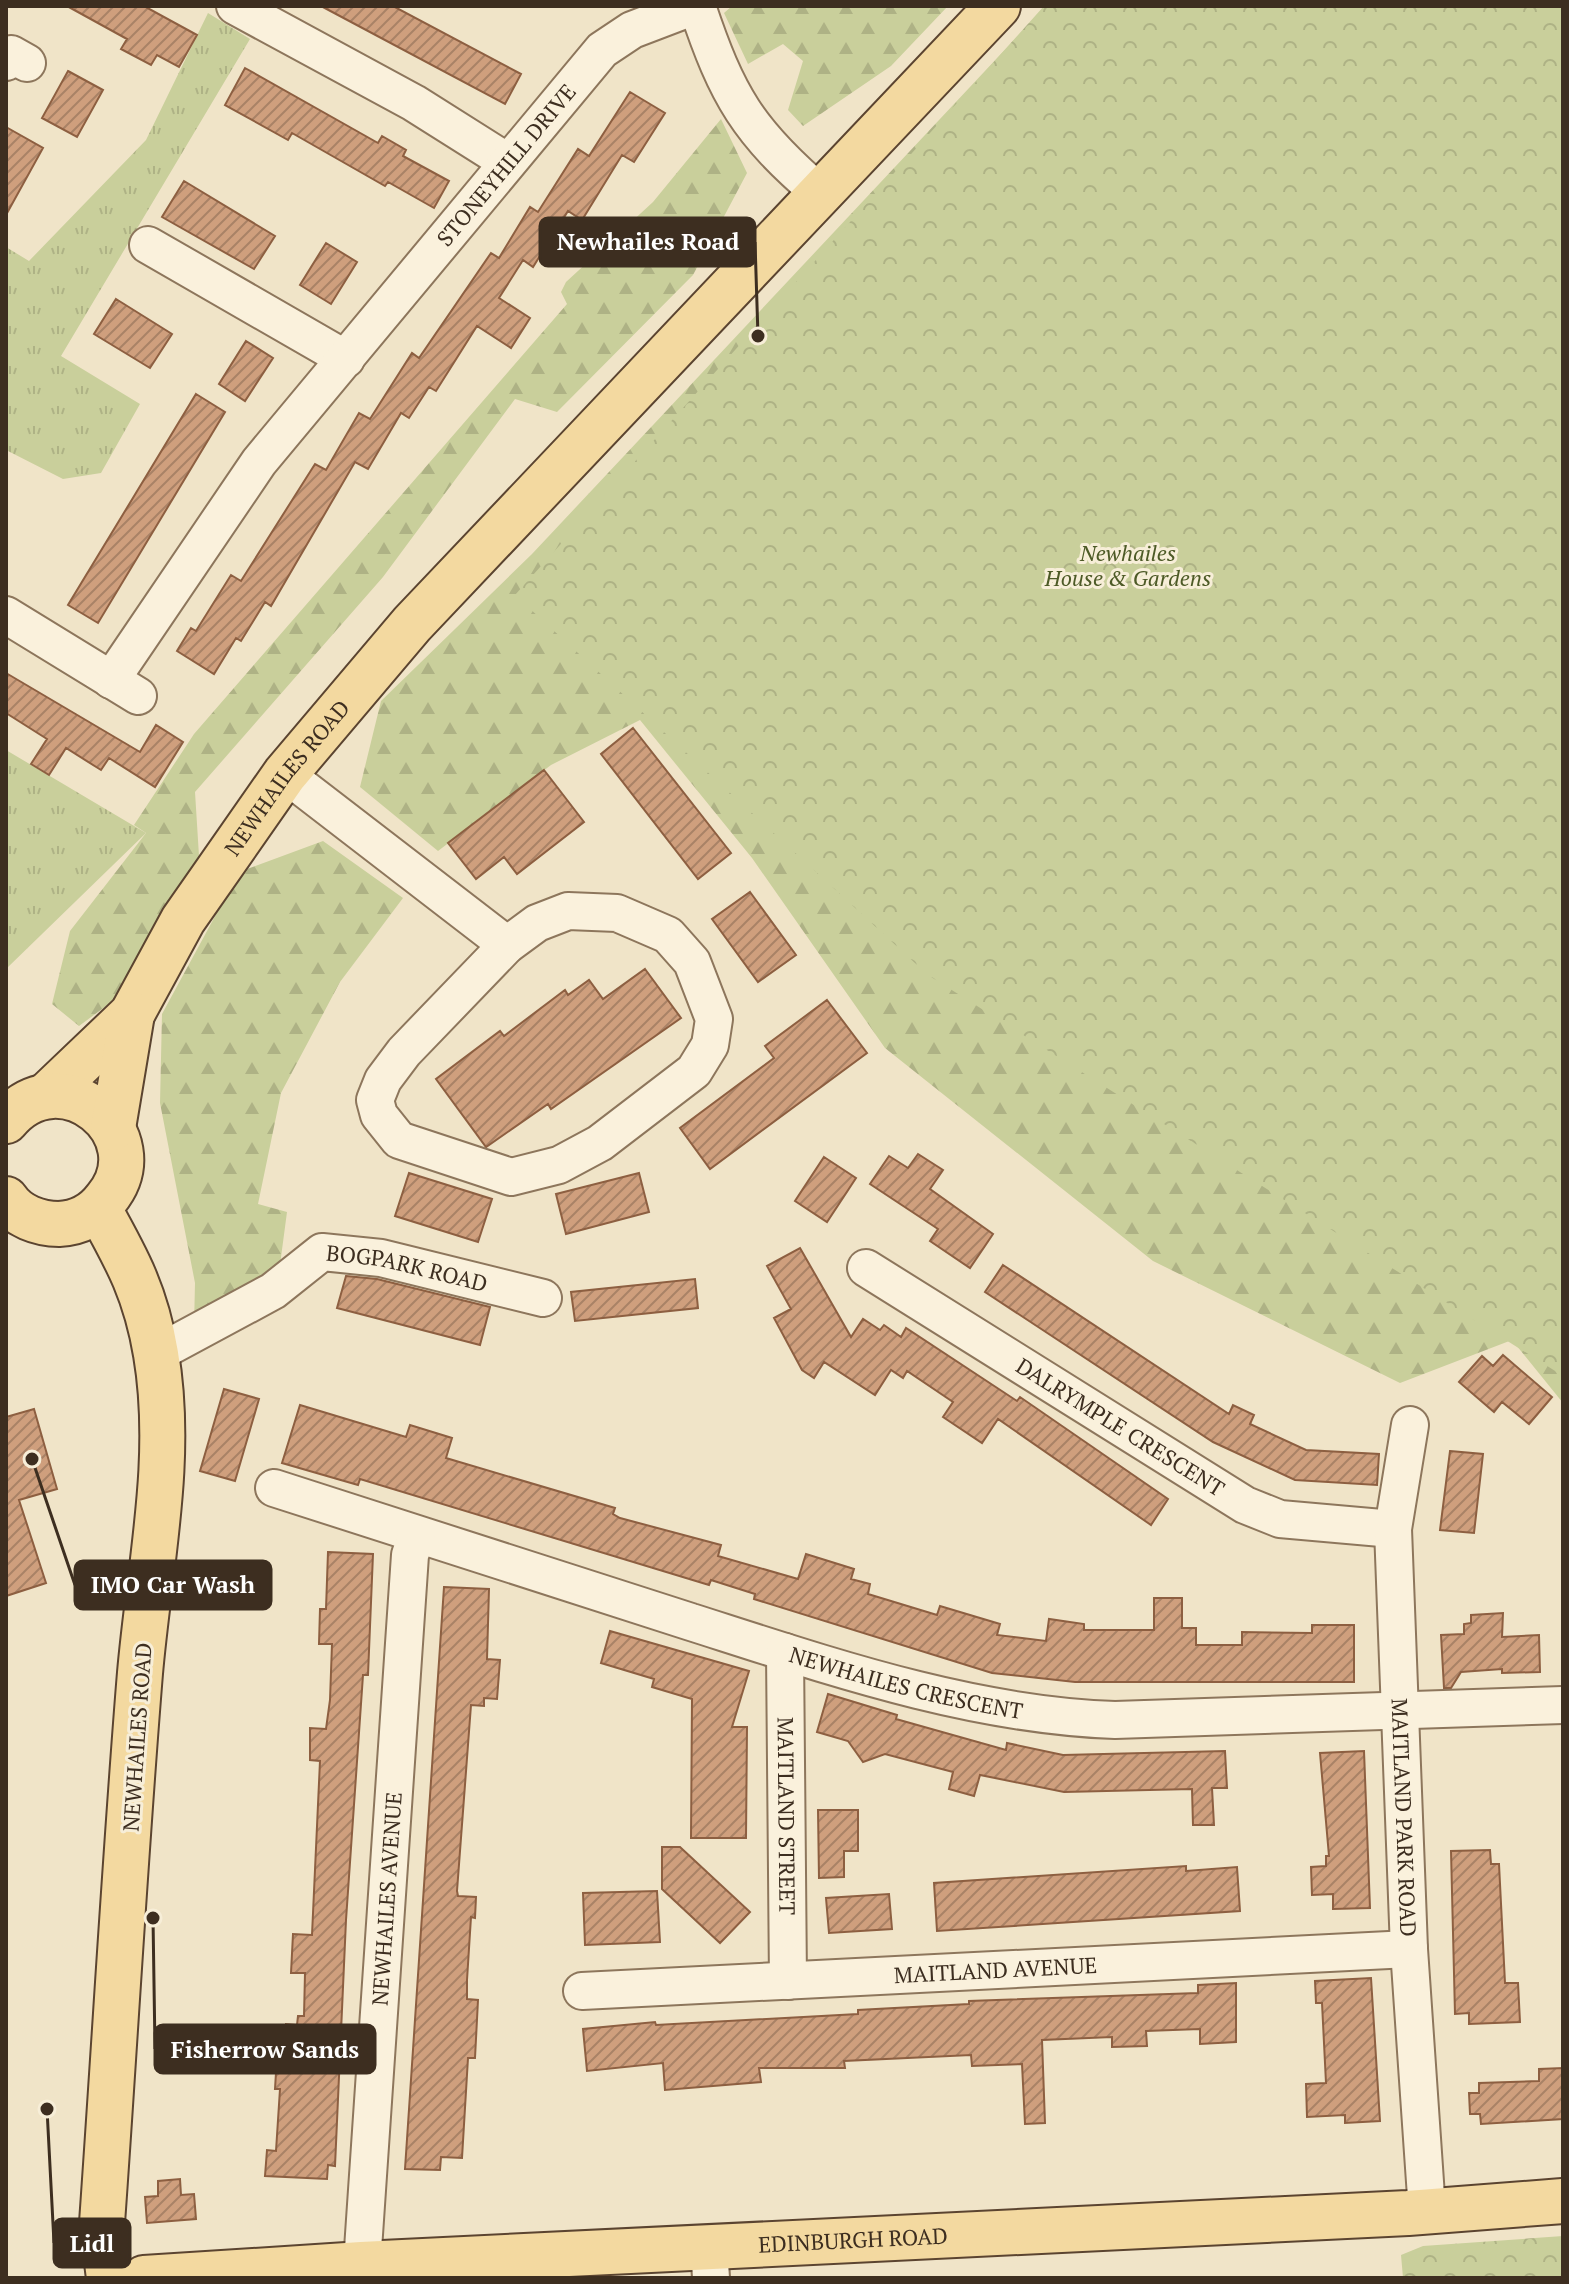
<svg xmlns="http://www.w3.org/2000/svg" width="1569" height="2284" viewBox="0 0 1569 2284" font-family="'PT Serif',serif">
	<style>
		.grass { fill: url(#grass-tufts) }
		.forest { fill: url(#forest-firs) }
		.park { fill: url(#park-crowns) }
		.building { fill: url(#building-hatch); stroke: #8d5f41; stroke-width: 2 }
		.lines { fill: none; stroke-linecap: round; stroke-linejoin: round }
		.minor-casing { stroke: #8d765c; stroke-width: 40 }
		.major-casing { stroke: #5b4430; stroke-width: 48 }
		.minor { stroke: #faf1dc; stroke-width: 36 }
		.major { stroke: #f3d9a0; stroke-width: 44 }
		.labels { text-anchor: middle; stroke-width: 6; stroke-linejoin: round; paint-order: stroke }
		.street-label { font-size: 22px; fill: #3d2e20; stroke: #f7eed8 }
		.park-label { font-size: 22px; font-style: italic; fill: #4d5a26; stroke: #f7eed8 }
		.leader { fill: none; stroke: #3d2e20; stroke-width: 3 }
		.callout-dot { fill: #3d2e20; stroke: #f7eed8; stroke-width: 3 }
		.callout { fill: #3d2e20; stroke: #3d2e20; stroke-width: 3 }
		.callout-label { font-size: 24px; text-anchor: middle; font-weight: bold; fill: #fff }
	</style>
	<defs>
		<pattern id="grass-tufts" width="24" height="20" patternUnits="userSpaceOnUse" patternTransform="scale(2)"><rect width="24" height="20" fill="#c9cf9b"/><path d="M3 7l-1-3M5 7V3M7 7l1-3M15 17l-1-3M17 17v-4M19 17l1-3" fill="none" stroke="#aeb285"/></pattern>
		<pattern id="forest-firs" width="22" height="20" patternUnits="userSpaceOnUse" patternTransform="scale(2)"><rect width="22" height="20" fill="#c9cf9b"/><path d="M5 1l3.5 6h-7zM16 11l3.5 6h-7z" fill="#aeb285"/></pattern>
		<pattern id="park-crowns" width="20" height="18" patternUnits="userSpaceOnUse" patternTransform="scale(2)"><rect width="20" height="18" fill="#c9cf9b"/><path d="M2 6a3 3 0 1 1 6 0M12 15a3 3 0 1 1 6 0" fill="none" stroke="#aeb285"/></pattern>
		<pattern id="building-hatch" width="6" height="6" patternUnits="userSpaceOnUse" patternTransform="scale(2)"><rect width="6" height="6" fill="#cf9f7d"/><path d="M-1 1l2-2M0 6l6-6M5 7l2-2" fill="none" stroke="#a98266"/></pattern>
	</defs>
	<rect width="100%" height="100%" fill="#f0e4c8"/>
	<path class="grass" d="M 208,13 L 250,39 L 61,356 L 140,404 L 101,473 L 63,479 L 6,450 L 6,247 L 29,261 L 146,140 Z
		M 6,750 L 146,833 L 6,969 Z"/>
	<path class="forest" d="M 732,6 L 948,6 L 891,66 L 803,126 L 788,110 L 803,61 L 783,44 L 748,64 L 724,13 Z
		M 1046,6 L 1563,1325 L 1563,1403 L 1512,1340 L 1400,1383 L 1153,1261 L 885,1048 L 752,858 L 640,720 L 551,765 L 438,851 L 360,787 L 381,701 L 532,554 Z
		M 721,119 L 747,173 L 693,275 L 557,412 L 515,399 L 383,577 L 195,792 L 200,872 L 121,995 L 79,1026 L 52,1004 L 70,931 L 146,833 L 134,825 L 194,734 L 567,304 L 561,292 L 566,282 L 653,202 Z
		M 323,841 L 403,898 L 340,982 L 281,1093 L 258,1204 L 287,1212 L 278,1280 L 194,1326 L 195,1283 L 160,1103 L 162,1014 L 239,872 Z"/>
	<path class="park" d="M 1044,6 L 1563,6 L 1563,1376 L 928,975 L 515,595 Z
		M 1563,2236 L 1563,2278 L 1403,2278 L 1401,2255 L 1423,2246 Z"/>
	<path class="building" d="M 67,6 L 144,6 L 197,35 L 179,67 L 157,55 L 151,65 L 121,49 L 127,39 Z
		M 321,6 L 393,6 L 521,74 L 505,104 Z
		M 245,68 L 378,143 L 382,136 L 406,150 L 403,156 L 449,181 L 434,208 L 388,182 L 385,186 L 292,133 L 288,140 L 225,105 Z
		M 68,71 L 103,90 L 77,137 L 42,118 Z
		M 630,92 L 665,113 L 634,162 L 622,155 L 582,220 L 568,211 L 533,267 L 523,260 L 499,298 L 530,318 L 511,348 L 477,326 L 436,391 L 429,387 L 409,418 L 401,413 L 368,469 L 355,462 L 271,606 L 265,602 L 241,641 L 236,638 L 214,674 L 177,651 L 191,628 L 196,631 L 231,575 L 241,581 L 315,464 L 326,470 L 359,413 L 370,419 L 412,353 L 419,358 L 491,253 L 499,258 L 530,207 L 538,212 L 578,149 L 589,156 Z
		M 6,127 L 43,148 L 6,215 Z
		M 184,181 L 275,236 L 254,269 L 162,217 Z
		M 326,243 L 357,262 L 331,304 L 300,285 Z
		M 116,299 L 172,334 L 150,368 L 94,334 Z
		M 246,341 L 273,358 L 245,401 L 219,384 Z
		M 196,394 L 225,412 L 98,623 L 68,605 Z
		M 6,673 L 140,752 L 156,725 L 183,742 L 155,787 L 109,758 L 101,770 L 66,748 L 49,775 L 31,764 L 47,739 L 6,713 Z
		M 633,728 L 731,853 L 698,879 L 601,754 Z
		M 544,770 L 584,822 L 517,874 L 504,857 L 476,879 L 448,843 Z
		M 750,892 L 796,955 L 758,982 L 712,919 Z
		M 645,969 L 681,1018 L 551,1109 L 548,1104 L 486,1147 L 436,1079 L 500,1031 L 504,1036 L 565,990 L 568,995 L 589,980 L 603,999 Z
		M 827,1000 L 867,1053 L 710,1169 L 680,1128 L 774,1058 L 765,1046 Z
		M 918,1154 L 943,1170 L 930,1189 L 993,1234 L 970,1268 L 930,1241 L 938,1229 L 870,1184 L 889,1156 L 908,1168 Z
		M 824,1157 L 856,1178 L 827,1222 L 795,1201 Z
		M 409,1173 L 492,1199 L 478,1242 L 395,1216 Z
		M 639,1173 L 649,1212 L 566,1234 L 556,1194 Z
		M 800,1248 L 851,1337 L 863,1319 L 880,1330 L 884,1325 L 901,1337 L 906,1328 L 1017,1401 L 1020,1397 L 1168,1499 L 1151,1525 L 998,1419 L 982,1443 L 943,1417 L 953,1402 L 907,1371 L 903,1378 L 891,1370 L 875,1395 L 824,1362 L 814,1378 L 802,1370 L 774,1318 L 791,1309 L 767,1266 Z
		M 1003,1265 L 1229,1414 L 1233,1405 L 1254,1415 L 1250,1424 L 1306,1450 L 1379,1454 L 1377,1485 L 1295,1480 L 1213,1442 L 985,1292 Z
		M 346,1276 L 377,1279 L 490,1307 L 480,1345 L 337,1308 Z
		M 695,1279 L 698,1308 L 575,1321 L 571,1292 Z
		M 1503,1355 L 1552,1397 L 1529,1424 L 1502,1402 L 1494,1412 L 1459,1382 L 1482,1356 L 1493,1366 Z
		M 224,1389 L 259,1399 L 235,1481 L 200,1471 Z
		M 300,1405 L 406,1437 L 410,1425 L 452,1438 L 446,1458 L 615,1508 L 613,1514 L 620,1518 L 721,1545 L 718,1556 L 798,1579 L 806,1554 L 854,1569 L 851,1579 L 870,1584 L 868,1594 L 937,1615 L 940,1606 L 1000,1624 L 997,1635 L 1046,1641 L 1049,1619 L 1084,1624 L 1084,1630 L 1154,1630 L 1154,1598 L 1182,1598 L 1182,1628 L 1196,1628 L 1196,1645 L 1242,1645 L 1242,1632 L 1312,1633 L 1312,1625 L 1354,1625 L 1354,1682 L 1075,1682 L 992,1673 L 754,1599 L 755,1594 L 711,1580 L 709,1585 L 360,1479 L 358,1485 L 282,1463 Z
		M 34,1409 L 57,1489 L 19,1500 L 46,1583 L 6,1596 L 6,1417 Z
		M 1450,1451 L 1483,1454 L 1474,1533 L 1440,1530 Z
		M 328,1552 L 373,1554 L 368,1675 L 363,1675 L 346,1920 L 335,2166 L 328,2165 L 327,2179 L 265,2176 L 267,2150 L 276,2151 L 280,2089 L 275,2089 L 277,2056 L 285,2056 L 286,2024 L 297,2025 L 298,2016 L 304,2016 L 305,1973 L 291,1973 L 293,1934 L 312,1935 L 320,1761 L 310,1760 L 310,1728 L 326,1729 L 330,1700 L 332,1644 L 319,1644 L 320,1609 L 326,1609 Z
		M 444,1587 L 489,1589 L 487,1659 L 500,1660 L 497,1699 L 484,1698 L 484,1706 L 471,1705 L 457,1891 L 458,1896 L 476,1897 L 475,1918 L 471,1917 L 467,1980 L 467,1999 L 478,2000 L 475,2058 L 468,2058 L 462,2158 L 441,2157 L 440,2170 L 405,2169 Z
		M 1503,1613 L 1502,1637 L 1539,1635 L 1540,1672 L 1502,1673 L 1502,1669 L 1461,1672 L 1451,1688 L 1444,1688 L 1441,1635 L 1464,1634 L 1464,1624 L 1471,1623 L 1471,1615 Z
		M 610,1631 L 749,1671 L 732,1727 L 747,1727 L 746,1838 L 691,1838 L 692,1699 L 652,1687 L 654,1679 L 601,1663 Z
		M 828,1694 L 897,1715 L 896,1719 L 1006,1750 L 1007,1743 L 1063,1755 L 1225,1751 L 1227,1788 L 1212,1788 L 1214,1825 L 1193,1825 L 1192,1789 L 1064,1792 L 980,1775 L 974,1796 L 949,1789 L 953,1772 L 885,1754 L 863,1762 L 848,1741 L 817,1732 Z
		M 1364,1751 L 1370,1908 L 1333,1909 L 1333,1894 L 1312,1895 L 1311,1867 L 1326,1866 L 1326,1856 L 1329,1856 L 1320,1753 Z
		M 818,1810 L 858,1810 L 858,1851 L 844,1851 L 844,1877 L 819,1878 Z
		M 662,1847 L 680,1847 L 750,1912 L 720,1943 L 662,1889 Z
		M 1490,1850 L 1491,1864 L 1499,1864 L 1505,1983 L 1518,1983 L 1520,2022 L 1469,2024 L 1469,2013 L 1455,2014 L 1451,1851 Z
		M 1186,1866 L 1186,1871 L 1237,1867 L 1240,1911 L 937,1931 L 934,1883 Z
		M 657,1891 L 660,1942 L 585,1945 L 583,1893 Z
		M 889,1894 L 892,1929 L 829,1933 L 826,1898 Z
		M 1371,1978 L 1380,2121 L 1345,2123 L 1345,2115 L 1307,2117 L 1306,2084 L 1326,2083 L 1322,2003 L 1316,2003 L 1315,1981 Z
		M 1236,1983 L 1236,2042 L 1200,2044 L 1200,2029 L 1146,2031 L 1147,2046 L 1112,2047 L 1112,2037 L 1042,2040 L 1045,2123 L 1025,2124 L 1022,2064 L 972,2066 L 971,2055 L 844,2061 L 845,2068 L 759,2068 L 761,2082 L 665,2090 L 663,2063 L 587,2071 L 583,2029 L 655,2022 L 656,2025 L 858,2014 L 858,2010 L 969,2004 L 969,2001 L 1198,1993 L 1198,1985 Z
		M 1563,2068 L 1563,2119 L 1481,2124 L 1480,2114 L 1470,2114 L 1469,2093 L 1479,2093 L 1479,2083 L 1539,2081 L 1539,2069 Z
		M 180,2179 L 181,2195 L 194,2194 L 196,2219 L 147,2223 L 145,2197 L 158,2196 L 158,2181 Z"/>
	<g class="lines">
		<defs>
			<g id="minor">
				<path d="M 235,6 L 414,103 L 506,161"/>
				<path d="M 697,6 C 727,96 748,132 821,194"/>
				<path d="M 6,62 L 11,54 L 27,63"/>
				<path d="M 148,245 L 346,359"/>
				<path d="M 6,615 L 138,696"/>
				<path id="s1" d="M 111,680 L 259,462 L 602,50 L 632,30 L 695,6"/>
				<path d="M 285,774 L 507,945"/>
				<path d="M 568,911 L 617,913 L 668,935 L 692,962 L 714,1019 L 710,1045 L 694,1071 L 600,1143 L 559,1165 L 511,1177 L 399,1140 L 379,1115 L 375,1100 L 383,1080 L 404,1052 L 507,945 L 537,923 Z"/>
				<path id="s2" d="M 866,1268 L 1245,1505 L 1280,1519 L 1393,1529"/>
				<path id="s3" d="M 156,1354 L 273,1291 L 322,1252 L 381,1258 L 543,1298"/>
				<path id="s4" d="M 1410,1425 L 1393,1529 L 1409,1949 L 1427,2211"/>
				<path id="s5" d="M 274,1488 C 413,1534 552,1578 691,1622 C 829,1666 970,1715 1115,1720 L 1563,1705"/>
				<path id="s6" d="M 785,1652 L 788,1981"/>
				<path id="s7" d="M 582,1991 L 1409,1949"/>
				<path d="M 709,2246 L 711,2278"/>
				<path id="s8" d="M 362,2264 L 410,1555 L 417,1535"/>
			</g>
			<g id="major">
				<path id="s9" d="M 46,1096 L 132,1014 L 183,920 L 285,774 L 412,624 L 998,6"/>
				<path d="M 6,1121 C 61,1054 159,1135 106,1199 C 95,1214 79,1223 59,1224 C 39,1224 17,1216 6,1199"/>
				<path d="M 113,1128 L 132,1014"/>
				<path d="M 99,1209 C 128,1261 146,1294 156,1354 C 174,1460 149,1568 140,1673 C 125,1857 115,2040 102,2223 L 109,2278"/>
				<path id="s10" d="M 144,2278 L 362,2264 L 1408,2213 L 1563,2201"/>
			</g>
		</defs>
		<use href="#minor" class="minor-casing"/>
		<use href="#major" class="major-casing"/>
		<use href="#minor" class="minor"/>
		<use href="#major" class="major"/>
	</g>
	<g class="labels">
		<g class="street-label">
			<text dy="8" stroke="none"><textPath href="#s1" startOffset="650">STONEYHILL DRIVE</textPath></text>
			<text dy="8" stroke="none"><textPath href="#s9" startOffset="402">NEWHAILES ROAD</textPath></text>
			<text dy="8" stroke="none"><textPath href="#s3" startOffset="282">BOGPARK ROAD</textPath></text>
			<text dy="8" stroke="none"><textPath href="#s2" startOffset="300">DALRYMPLE CRESCENT</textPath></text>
			<text dy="8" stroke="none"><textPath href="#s5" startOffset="662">NEWHAILES CRESCENT</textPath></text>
			<text transform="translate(137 1737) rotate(-86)" y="8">NEWHAILES ROAD</text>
			<text dy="8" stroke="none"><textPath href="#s6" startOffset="164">MAITLAND STREET</textPath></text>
			<text dy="8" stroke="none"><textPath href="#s4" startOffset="394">MAITLAND PARK ROAD</textPath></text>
			<text dy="8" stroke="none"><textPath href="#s8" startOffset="366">NEWHAILES AVENUE</textPath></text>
			<text dy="8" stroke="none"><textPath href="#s7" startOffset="414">MAITLAND AVENUE</textPath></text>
			<text dy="8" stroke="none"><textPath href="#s10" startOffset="710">EDINBURGH ROAD</textPath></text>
		</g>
		<g class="park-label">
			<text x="1128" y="561">Newhailes<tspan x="1128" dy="25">House &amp; Gardens</tspan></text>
		</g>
	</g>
	<path class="leader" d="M758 336L755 242M32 1459L75 1585M153 1918L155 2049M47 2109L54 2243"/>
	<g class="callout-dot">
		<circle cx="758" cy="336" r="8"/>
		<circle cx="32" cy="1459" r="8"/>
		<circle cx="153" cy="1918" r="8"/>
		<circle cx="47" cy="2109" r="8"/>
	</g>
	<g class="callout">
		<rect x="540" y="218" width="215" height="48" rx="8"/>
		<rect x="75" y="1561" width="196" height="48" rx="8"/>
		<rect x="155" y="2025" width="220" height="48" rx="8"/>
		<rect x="54" y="2219" width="76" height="48" rx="8"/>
	</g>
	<g class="callout-label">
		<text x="648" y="250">Newhailes Road</text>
		<text x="173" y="1593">IMO Car Wash</text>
		<text x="265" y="2058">Fisherrow Sands</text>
		<text x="92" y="2252">Lidl</text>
	</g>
	<rect width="1569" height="2284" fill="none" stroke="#3d2e20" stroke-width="16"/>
</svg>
